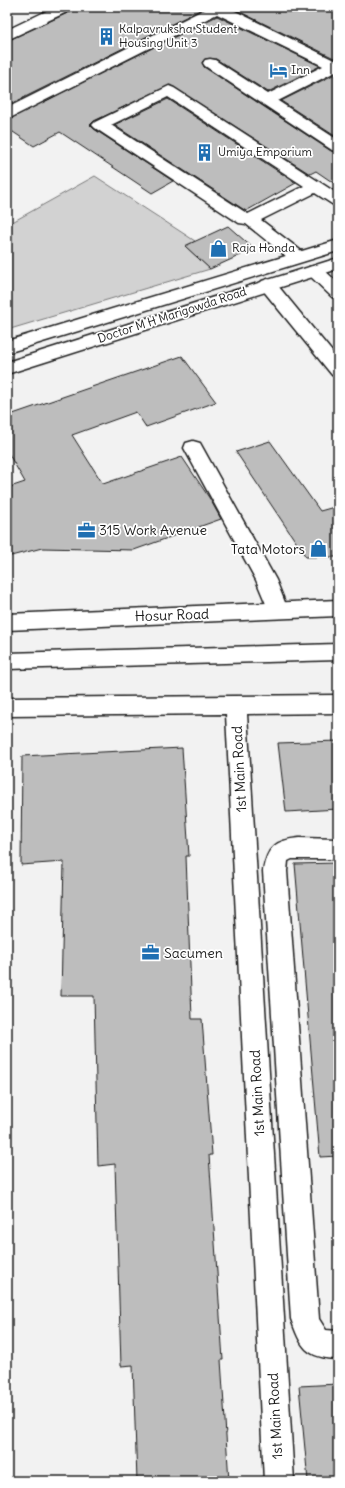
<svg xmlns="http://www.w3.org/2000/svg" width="345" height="1488" viewBox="0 0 345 1488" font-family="Delius,sans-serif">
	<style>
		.green { fill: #d2d2d2; stroke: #777 }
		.building { fill: #bdbdbd; stroke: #1c1c1c }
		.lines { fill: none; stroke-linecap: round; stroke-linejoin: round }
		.minor-casing { stroke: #1c1c1c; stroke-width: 3 }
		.major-casing { stroke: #1c1c1c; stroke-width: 3 }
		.minor { fill: #fff; fill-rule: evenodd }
		.major { fill: #fff; fill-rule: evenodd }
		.labels { text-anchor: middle; stroke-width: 3.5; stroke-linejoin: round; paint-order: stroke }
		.far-poi-label { font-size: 12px; fill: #1c1c1c; stroke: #fff; text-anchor: start }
		.far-street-label { font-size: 12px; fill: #1c1c1c; stroke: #fff }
		.poi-label { font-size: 14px; fill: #1c1c1c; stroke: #fff; text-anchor: start }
		.street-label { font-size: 14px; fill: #1c1c1c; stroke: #fff }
	</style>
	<rect width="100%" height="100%" fill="#f2f2f2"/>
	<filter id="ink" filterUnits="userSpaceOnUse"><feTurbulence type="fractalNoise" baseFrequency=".025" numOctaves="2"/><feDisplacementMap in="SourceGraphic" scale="8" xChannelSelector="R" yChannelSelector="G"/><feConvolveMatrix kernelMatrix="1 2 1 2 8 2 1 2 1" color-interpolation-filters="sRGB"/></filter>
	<g filter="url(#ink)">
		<path class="green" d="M 95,176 L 195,241 L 185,246 L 210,269 L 7,330 L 7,225 Z"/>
		<path class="building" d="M 74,7 L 206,7 L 7,106 L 7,41 L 72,11 Z
			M 230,7 L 338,7 L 338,60 Z
			M 217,16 L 320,66 L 268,92 L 216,59 L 205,59 L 202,62 L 204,67 L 331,151 L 338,153 L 338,186 L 316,171 L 310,174 L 170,85 L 94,121 L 90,125 L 94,129 L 173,181 L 152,193 L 60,132 L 34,146 L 7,128 L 7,120 Z
			M 335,74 L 338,74 L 338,138 L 281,101 Z
			M 168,99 L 296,183 L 246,211 L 114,125 Z
			M 228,226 L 254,249 L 210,269 L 185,246 Z
			M 182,356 L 216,402 L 146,427 L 136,412 L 72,435 L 103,484 L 182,457 L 210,499 L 221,519 L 134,550 L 42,548 L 7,557 L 7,488 L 25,482 L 7,451 L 7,416 Z
			M 270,441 L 320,511 L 338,506 L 338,557 L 306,557 L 236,452 Z
			M 338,741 L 338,809 L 286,812 L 278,743 Z
			M 182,748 L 189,856 L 186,856 L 192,1019 L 202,1019 L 212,1155 L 209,1155 L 223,1360 L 221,1360 L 229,1481 L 137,1481 L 133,1365 L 121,1366 L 115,1164 L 98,1166 L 94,996 L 61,996 L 64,862 L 21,865 L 22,756 Z
			M 338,863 L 338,1156 L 320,1157 L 295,864 Z
			M 338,1384 L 338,1481 L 308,1481 L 299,1386 Z"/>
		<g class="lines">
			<defs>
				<path id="minor" d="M 55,7 L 73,7 L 71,10 L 7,40 L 7,30 Z
					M 209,7 L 227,7 L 338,62 L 338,72 L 335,72 L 278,101 L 338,140 L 338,152 L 332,150 L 205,66 L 203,63 L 205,60 L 210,59 L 215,60 L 268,94 L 323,66 L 217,14 L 12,117 L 7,119 L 7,108 Z
					M 169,86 L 174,88 L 338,194 L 338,206 L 332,204 L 315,193 L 261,220 L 304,253 L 306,257 L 304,261 L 298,262 L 292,261 L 246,224 L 239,223 L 95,128 L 92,125 L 95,122 ZM 168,97 L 304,186 L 248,214 L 111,125 Z
					M 315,266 L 321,267 L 338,283 L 338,299 L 332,297 L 309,275 L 307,271 L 309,267 Z
					M 268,279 L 274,281 L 338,359 L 338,377 L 332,375 L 262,289 L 259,285 L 262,281 Z
					M 193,441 L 200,443 L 276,580 L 288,610 L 285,616 L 278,618 L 271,616 L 256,580 L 184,448 L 186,443 Z
					M 338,695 L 338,713 L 247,714 L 294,1481 L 264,1481 L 226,714 L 7,716 L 7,698 Z
					M 299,838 L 338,839 L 338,859 L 292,859 L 288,861 L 287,871 L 319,1319 L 326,1330 L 338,1331 L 338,1359 C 306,1358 301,1347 291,1319 L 263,871 C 267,847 276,840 299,838 Z"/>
				<path id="major" d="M 338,240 L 338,251 L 7,353 L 7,341 Z
					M 338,258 L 338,269 L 7,374 L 7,362 Z
					M 338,600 L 338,616 L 7,630 L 7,614 Z
					M 338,644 L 338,660 L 7,669 L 7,653 Z"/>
			</defs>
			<use href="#minor" class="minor-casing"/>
			<use href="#major" class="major-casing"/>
			<use href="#minor" class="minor"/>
			<use href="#major" class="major"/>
		</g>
	</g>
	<defs>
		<symbol id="building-bare" viewBox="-9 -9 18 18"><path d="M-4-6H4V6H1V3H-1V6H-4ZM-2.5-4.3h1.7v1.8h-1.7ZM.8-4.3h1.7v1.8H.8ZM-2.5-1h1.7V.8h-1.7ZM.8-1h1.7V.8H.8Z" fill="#1f6fb2" stroke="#fff" stroke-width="2.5" paint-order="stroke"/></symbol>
		<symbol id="hotel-bare" viewBox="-9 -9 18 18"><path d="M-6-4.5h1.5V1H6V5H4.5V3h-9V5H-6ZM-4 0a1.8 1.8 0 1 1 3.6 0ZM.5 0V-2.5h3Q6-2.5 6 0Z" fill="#1f6fb2" stroke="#fff" stroke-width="2.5" paint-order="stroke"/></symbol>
		<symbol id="shop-bare" viewBox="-9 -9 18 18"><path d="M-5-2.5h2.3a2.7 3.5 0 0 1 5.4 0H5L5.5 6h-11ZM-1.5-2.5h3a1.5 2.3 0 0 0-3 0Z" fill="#1f6fb2" stroke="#fff" stroke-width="2.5" paint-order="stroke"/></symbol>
		<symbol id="office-bare" viewBox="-9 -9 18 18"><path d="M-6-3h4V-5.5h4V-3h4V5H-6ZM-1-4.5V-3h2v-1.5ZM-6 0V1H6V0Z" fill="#1f6fb2" stroke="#fff" stroke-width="2.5" paint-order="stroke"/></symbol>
	</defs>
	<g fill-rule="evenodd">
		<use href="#building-bare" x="94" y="24" width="25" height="25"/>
		<use href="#hotel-bare" x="266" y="58" width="25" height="25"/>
		<use href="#building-bare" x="192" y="140" width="25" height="25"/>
		<use href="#shop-bare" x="206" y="236" width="25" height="25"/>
		<use href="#office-bare" x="74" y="518" width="25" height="25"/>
		<use href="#shop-bare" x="306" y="536" width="25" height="25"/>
		<use href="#office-bare" x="138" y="940" width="25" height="25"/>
	</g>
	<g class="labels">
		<g class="far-poi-label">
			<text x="119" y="33">Kalpavruksha Student<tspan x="119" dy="14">Housing Unit 3</tspan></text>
			<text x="291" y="74">Inn</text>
			<text x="218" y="156">Umiya Emporium</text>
			<text x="232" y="252">Raja Honda</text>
		</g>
		<g class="far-street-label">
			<text transform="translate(172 315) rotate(-18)" y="4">Doctor M H Marigowda Road</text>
		</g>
		<g class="poi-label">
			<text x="99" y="535">315 Work Avenue</text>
			<text x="305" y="554" text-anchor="end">Tata Motors</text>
			<text x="164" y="958">Sacumen</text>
		</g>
		<g class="street-label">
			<text transform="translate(172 615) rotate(-2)" y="5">Hosur Road</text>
			<text transform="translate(239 769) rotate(-93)" y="5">1st Main Road</text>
			<text transform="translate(257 1093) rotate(-93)" y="5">1st Main Road</text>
			<text transform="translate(275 1416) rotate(-93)" y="5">1st Main Road</text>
		</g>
	</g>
	<rect width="345" height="1488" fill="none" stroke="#fff" stroke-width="24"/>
	<rect x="12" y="12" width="321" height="1464" fill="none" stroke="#1c1c1c" stroke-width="1.5" filter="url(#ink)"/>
</svg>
